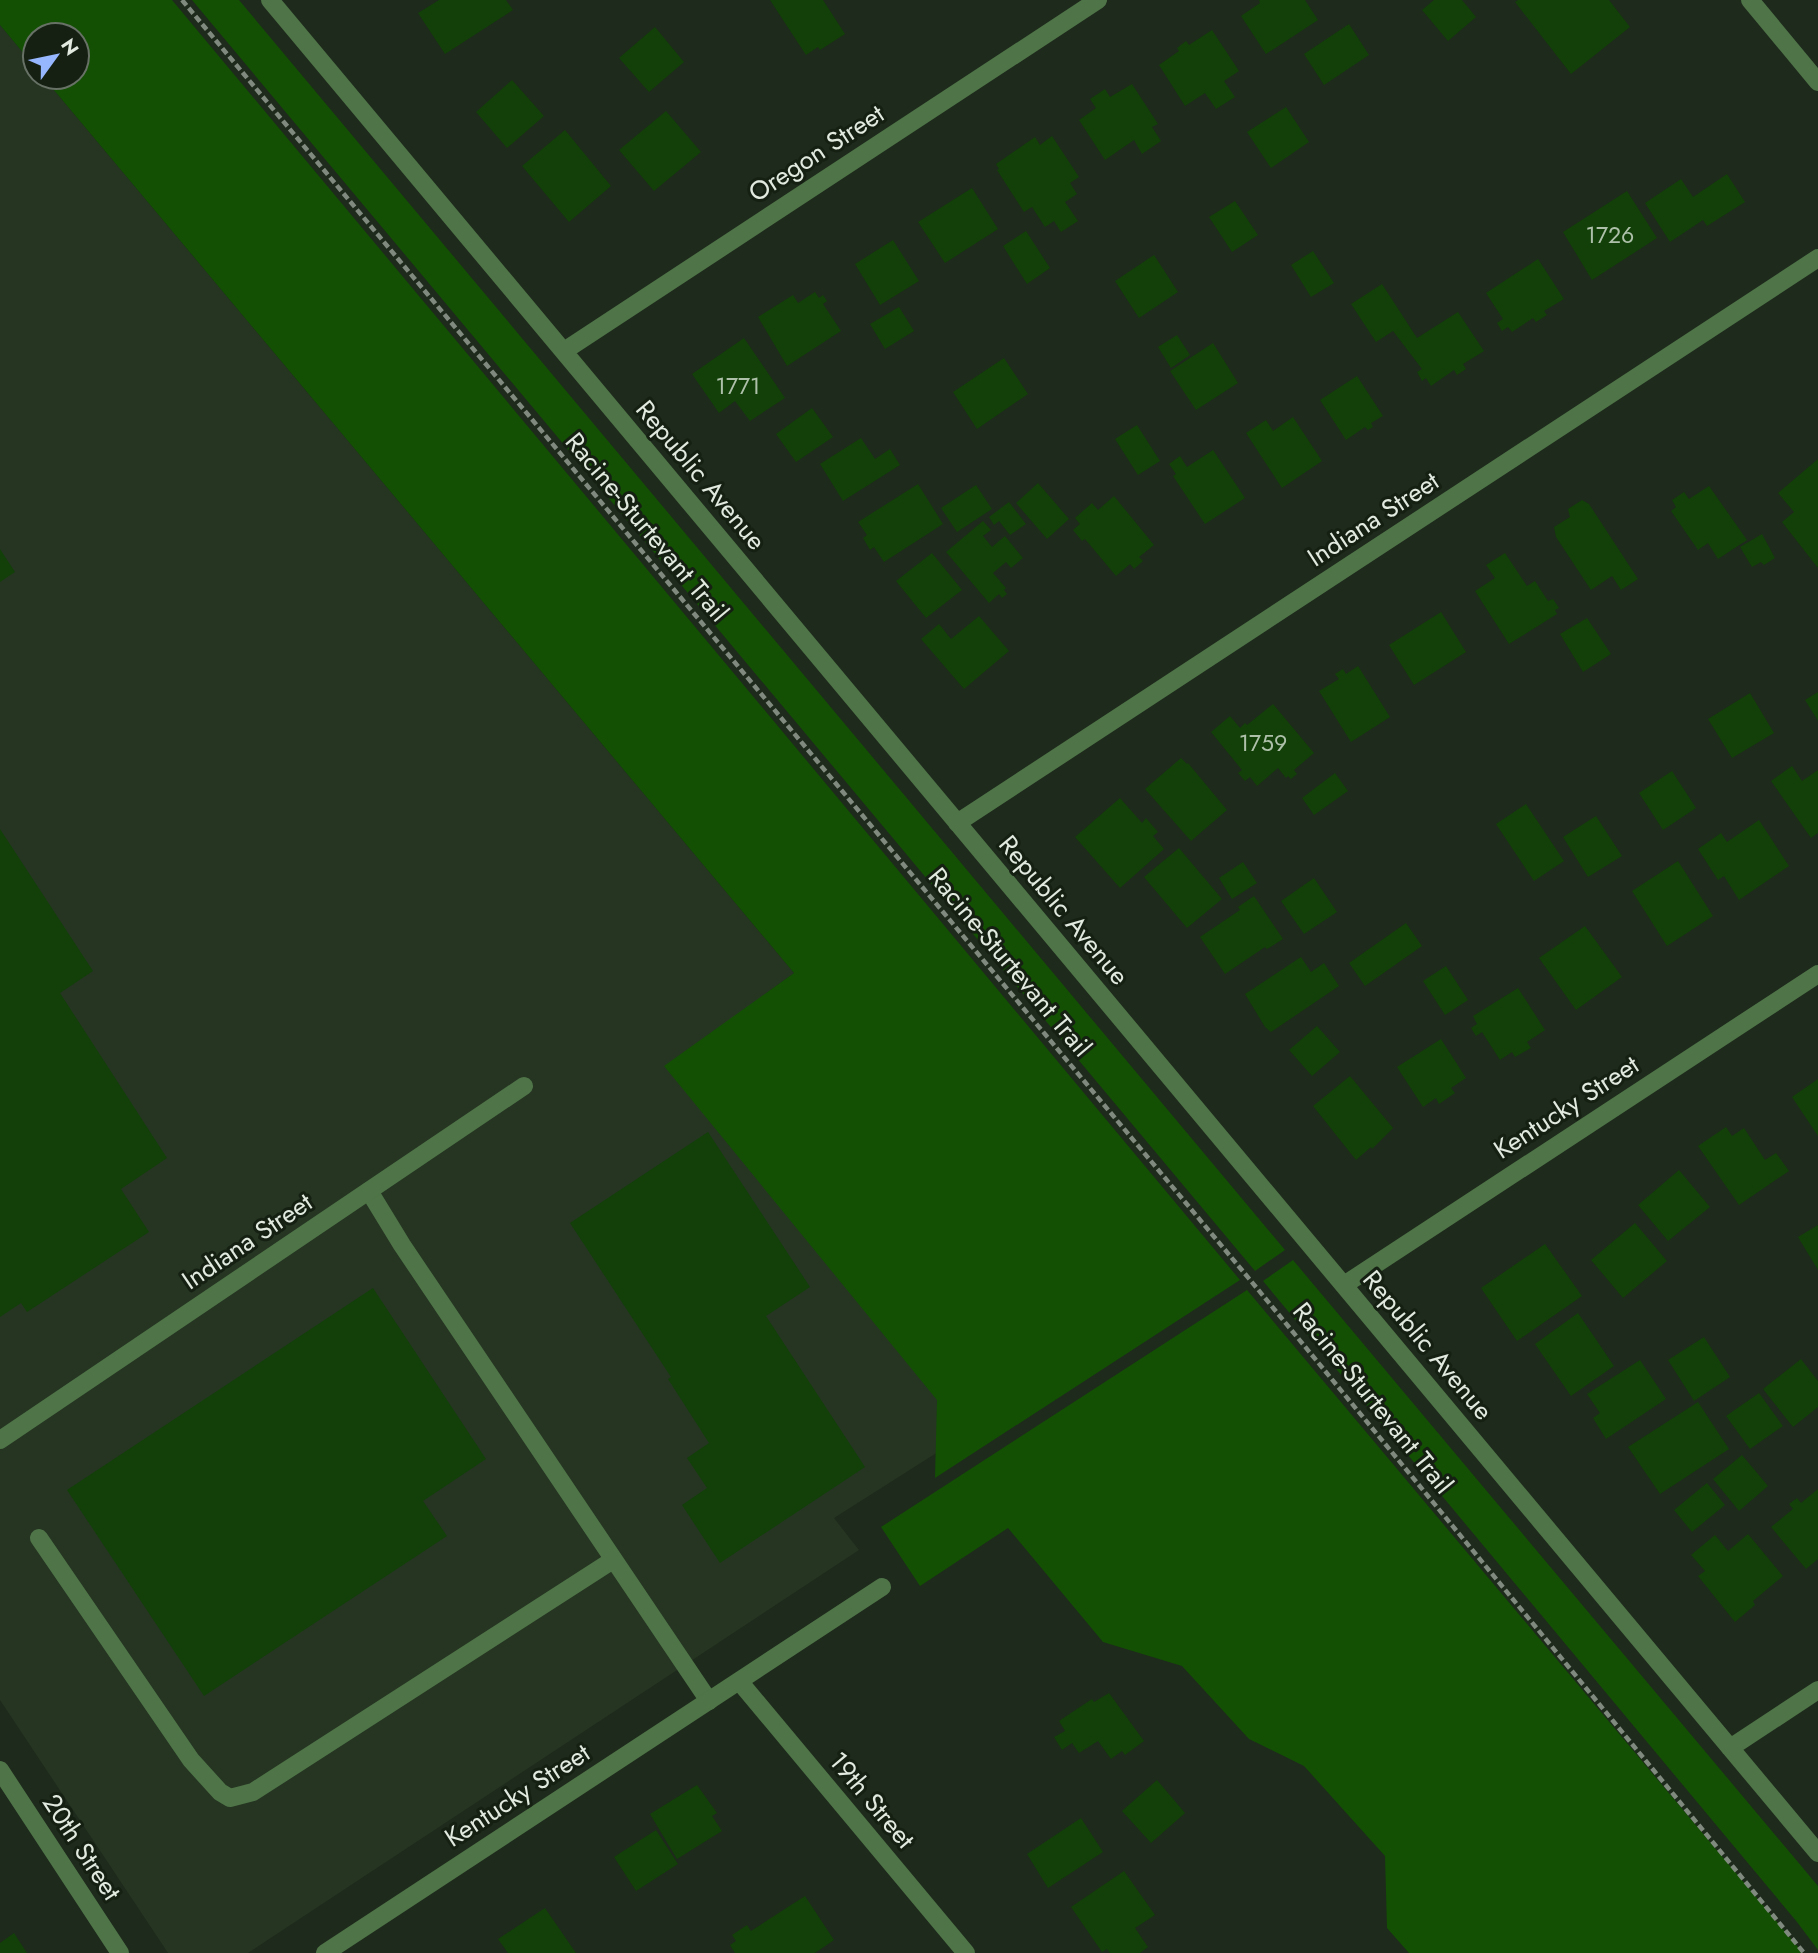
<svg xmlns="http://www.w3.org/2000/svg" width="1818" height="1953" viewBox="0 0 1818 1953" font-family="Jost,sans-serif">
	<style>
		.built { fill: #253522 }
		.green { fill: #135004 }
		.building { fill: #124008 }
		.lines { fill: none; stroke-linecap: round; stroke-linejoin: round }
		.path { stroke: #808a7e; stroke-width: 4.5; stroke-dasharray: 7 3.5; stroke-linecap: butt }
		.service { stroke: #4e7447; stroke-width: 18 }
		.minor { stroke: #4e7447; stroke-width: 18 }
		.labels { text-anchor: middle; stroke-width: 6; stroke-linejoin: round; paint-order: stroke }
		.number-label { font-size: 23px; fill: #aec0aa }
		.street-label { font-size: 26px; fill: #e2eae0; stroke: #152013 }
	</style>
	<rect width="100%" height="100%" fill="#1e2a1c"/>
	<path class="built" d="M 0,25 L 35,67 L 35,77 L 43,77 L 794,973 L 749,1006 L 1072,1367 L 834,1518 L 859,1550 L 248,1953 L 168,1953 L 0,1700 Z"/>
	<path class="green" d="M 0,0 L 172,0 L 1240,1280 L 935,1478 L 937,1400 L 664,1066 L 794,973 L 43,77 L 77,77 L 77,35 L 35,35 L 35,67 L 0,25 Z
		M 192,0 L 239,0 L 1285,1250 L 1255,1271 Z
		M 1293,1260 L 1818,1886 L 1818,1950 L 1797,1922 L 1263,1281 Z
		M 1247,1290 L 1803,1953 L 1409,1953 L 1387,1928 L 1385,1856 L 1304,1766 L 1249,1739 L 1182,1666 L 1103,1642 L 1008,1528 L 920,1586 L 881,1527 Z"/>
	<path class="building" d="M 439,0 L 506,0 L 513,10 L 445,54 L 418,13 Z
		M 770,0 L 823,0 L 845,34 L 820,50 L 818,47 L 806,55 Z
		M 1259,0 L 1305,0 L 1318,20 L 1266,54 L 1241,16 L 1260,3 Z
		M 1434,0 L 1462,0 L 1476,17 L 1448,41 L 1422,10 Z
		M 1518,0 L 1609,0 L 1630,27 L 1571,74 L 1515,2 Z
		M 1349,24 L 1369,55 L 1324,85 L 1304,54 Z
		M 655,27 L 684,62 L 649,92 L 619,58 Z
		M 1212,30 L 1239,71 L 1224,81 L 1235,97 L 1216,109 L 1205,93 L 1185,106 L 1159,65 L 1179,51 L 1177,48 L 1186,41 L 1189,45 Z
		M 512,80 L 544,116 L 507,148 L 476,112 Z
		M 1132,84 L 1158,124 L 1152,127 L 1161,141 L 1142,154 L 1134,140 L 1105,160 L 1079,120 L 1096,108 L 1090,99 L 1105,89 L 1110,97 Z
		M 1286,107 L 1309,142 L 1271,168 L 1247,132 Z
		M 666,111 L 701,152 L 654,191 L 619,150 Z
		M 565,130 L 611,186 L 569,222 L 522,166 Z
		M 1052,136 L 1079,177 L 1070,183 L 1077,194 L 1065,202 L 1078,221 L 1061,232 L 1054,221 L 1045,227 L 1032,207 L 1024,212 L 997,170 L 999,169 L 996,164 L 1035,137 L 1040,145 Z
		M 1727,174 L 1745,202 L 1707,226 L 1703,220 L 1670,242 L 1645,203 L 1681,179 L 1693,197 Z
		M 972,188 L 998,229 L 945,263 L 918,222 Z
		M 1627,191 L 1657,238 L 1592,280 L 1563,232 Z
		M 1235,201 L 1258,235 L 1232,252 L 1209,217 Z
		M 1026,231 L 1050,268 L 1027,284 L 1003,246 Z
		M 893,240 L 919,281 L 880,305 L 855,264 Z
		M 1313,251 L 1334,283 L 1311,297 L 1291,265 Z
		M 1154,255 L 1178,292 L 1139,318 L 1115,281 Z
		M 1538,259 L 1564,299 L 1544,311 L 1547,315 L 1536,322 L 1533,318 L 1512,332 L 1508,327 L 1502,331 L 1497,323 L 1503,319 L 1486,293 Z
		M 1382,284 L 1417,338 L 1458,312 L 1484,351 L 1463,364 L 1466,369 L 1457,375 L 1454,370 L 1431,386 L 1426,378 L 1422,381 L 1417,372 L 1422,369 L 1393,331 L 1376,342 L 1351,304 Z
		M 815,292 L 819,298 L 823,295 L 827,301 L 823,304 L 841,331 L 787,366 L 758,317 L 793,295 L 798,303 Z
		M 899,307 L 914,331 L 885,349 L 870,324 Z
		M 1177,335 L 1190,355 L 1171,368 L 1158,347 Z
		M 744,338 L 785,398 L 750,421 L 735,401 L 719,413 L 692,374 Z
		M 1213,343 L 1238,383 L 1196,410 L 1170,371 Z
		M 1004,358 L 1028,394 L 977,429 L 953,392 Z
		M 1357,376 L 1383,416 L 1371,423 L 1373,427 L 1368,430 L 1365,427 L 1346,440 L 1320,400 Z
		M 812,408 L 833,437 L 796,462 L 776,434 Z
		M 1293,417 L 1322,461 L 1282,488 L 1246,433 L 1266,420 L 1273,431 Z
		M 1137,425 L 1160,461 L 1138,475 L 1115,439 Z
		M 861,438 L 875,459 L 890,449 L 900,465 L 843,501 L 820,464 Z
		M 1213,450 L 1245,498 L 1205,524 L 1173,476 L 1176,474 L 1169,464 L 1180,456 L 1187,467 Z
		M 1818,459 L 1818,568 L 1782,522 L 1794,512 L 1778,493 Z
		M 1038,483 L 1069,519 L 1047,539 L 1016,503 Z
		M 918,484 L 943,524 L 884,562 L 874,547 L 870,550 L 863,538 L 867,535 L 858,522 Z
		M 976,485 L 992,509 L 957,532 L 941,508 Z
		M 1709,486 L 1747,540 L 1718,559 L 1708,543 L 1698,550 L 1671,511 L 1676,507 L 1672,500 L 1684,492 L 1689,499 Z
		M 1114,496 L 1154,545 L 1139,557 L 1143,561 L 1134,569 L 1130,564 L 1116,576 L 1085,539 L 1082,541 L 1073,530 L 1080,524 L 1075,518 L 1092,503 L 1098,510 Z
		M 1582,500 L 1589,504 L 1638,579 L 1621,590 L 1612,576 L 1591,590 L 1556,537 L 1554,527 L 1570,517 L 1568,509 Z
		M 1009,502 L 1026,524 L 1010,535 L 999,521 L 994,525 L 989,517 Z
		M 983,521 L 991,530 L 983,536 L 992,547 L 1005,536 L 1023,558 L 1011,568 L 1006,562 L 993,573 L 1006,588 L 1004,590 L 1007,594 L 1002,598 L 999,594 L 989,603 L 946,552 Z
		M 1762,534 L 1775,558 L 1764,565 L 1761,562 L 1752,567 L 1740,547 Z
		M 0,549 L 15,572 L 0,582 Z
		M 932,553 L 962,590 L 926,618 L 896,581 Z
		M 1505,553 L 1527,586 L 1535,581 L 1548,601 L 1553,599 L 1559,608 L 1555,610 L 1557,614 L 1509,644 L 1475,591 L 1495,578 L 1486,565 Z
		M 1441,612 L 1466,652 L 1414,685 L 1389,645 Z
		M 979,616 L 1009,651 L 964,689 L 921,639 L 939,624 L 951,639 Z
		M 1587,618 L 1611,654 L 1583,672 L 1560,634 Z
		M 1358,666 L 1390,717 L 1351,742 L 1319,691 L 1339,679 L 1335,674 L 1343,669 L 1346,674 Z
		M 1818,692 L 1818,721 L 1805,700 Z
		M 1750,693 L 1774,733 L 1732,758 L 1708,719 Z
		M 1273,704 L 1314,753 L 1294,770 L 1297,774 L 1291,779 L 1288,776 L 1286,778 L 1278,768 L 1257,786 L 1250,777 L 1245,781 L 1238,773 L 1242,770 L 1211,732 L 1230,716 L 1240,728 L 1245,723 L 1247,725 Z
		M 1181,758 L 1187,764 L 1188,763 L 1227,810 L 1191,841 L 1145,789 Z
		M 1792,766 L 1802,781 L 1818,770 L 1818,833 L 1811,838 L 1771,781 Z
		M 1672,771 L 1696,808 L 1663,830 L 1639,793 Z
		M 1335,773 L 1348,791 L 1314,815 L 1302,798 Z
		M 1120,798 L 1142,823 L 1146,818 L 1158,832 L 1153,836 L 1164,849 L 1120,888 L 1075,837 Z
		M 1526,804 L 1564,861 L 1534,881 L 1496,824 Z
		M 1596,816 L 1622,856 L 1588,877 L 1563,837 Z
		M 1759,820 L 1789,866 L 1739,900 L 1724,876 L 1718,880 L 1698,849 L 1721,833 L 1727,842 Z
		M 0,829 L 93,971 L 60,993 L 167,1158 L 121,1189 L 149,1232 L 27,1312 L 21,1303 L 0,1317 Z
		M 1179,848 L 1222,899 L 1187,928 L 1144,877 Z
		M 1678,861 L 1713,916 L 1667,946 L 1632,891 Z
		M 1243,862 L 1257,883 L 1232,899 L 1219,878 Z
		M 1314,878 L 1337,912 L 1304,934 L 1281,901 Z
		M 1254,896 L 1283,939 L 1267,949 L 1265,947 L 1225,974 L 1200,937 L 1240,910 L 1238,907 Z
		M 1406,923 L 1422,946 L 1365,986 L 1349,963 Z
		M 1585,926 L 1622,977 L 1576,1010 L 1539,958 Z
		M 1301,957 L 1311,972 L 1324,963 L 1339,986 L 1271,1032 L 1265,1027 L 1245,994 Z
		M 1446,966 L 1468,1000 L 1445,1015 L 1423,981 Z
		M 1518,988 L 1545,1030 L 1527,1042 L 1531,1048 L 1515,1057 L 1512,1052 L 1500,1060 L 1482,1032 L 1476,1036 L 1471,1028 L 1477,1024 L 1473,1016 Z
		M 1317,1026 L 1340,1052 L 1312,1076 L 1289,1050 Z
		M 1441,1039 L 1466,1078 L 1451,1088 L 1455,1093 L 1439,1104 L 1436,1098 L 1423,1107 L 1397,1067 Z
		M 1350,1076 L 1393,1128 L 1372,1149 L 1371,1147 L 1356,1160 L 1313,1106 Z
		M 1818,1079 L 1818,1136 L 1792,1097 Z
		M 1726,1127 L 1732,1136 L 1744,1128 L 1765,1160 L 1776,1153 L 1789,1171 L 1739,1205 L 1698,1146 Z
		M 708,1132 L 810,1287 L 766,1316 L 865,1467 L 720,1563 L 682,1505 L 707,1488 L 687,1458 L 709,1443 L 668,1379 L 671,1377 L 570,1223 Z
		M 1679,1170 L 1710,1207 L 1668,1241 L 1638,1205 Z
		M 1635,1223 L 1667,1261 L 1623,1298 L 1591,1260 Z
		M 1818,1225 L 1818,1270 L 1798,1237 Z
		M 1545,1244 L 1582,1296 L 1517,1341 L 1481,1288 Z
		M 373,1288 L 486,1459 L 423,1501 L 447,1536 L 204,1696 L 67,1490 Z
		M 1578,1313 L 1614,1366 L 1571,1396 L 1535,1344 Z
		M 1704,1337 L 1730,1377 L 1694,1401 L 1668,1360 Z
		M 1801,1359 L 1818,1381 L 1818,1407 L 1793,1427 L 1763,1389 Z
		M 1640,1360 L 1666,1399 L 1606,1439 L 1593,1418 L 1600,1413 L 1587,1394 Z
		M 1759,1393 L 1783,1426 L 1750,1449 L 1726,1416 Z
		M 1698,1402 L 1729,1449 L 1660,1494 L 1628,1447 Z
		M 1742,1455 L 1768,1486 L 1739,1511 L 1713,1479 Z
		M 1707,1483 L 1725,1505 L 1692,1532 L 1674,1510 Z
		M 1818,1489 L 1818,1559 L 1806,1569 L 1771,1527 L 1793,1509 L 1789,1504 L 1797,1498 L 1801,1503 Z
		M 1748,1534 L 1783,1576 L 1753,1601 L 1755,1605 L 1735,1622 L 1698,1576 L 1705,1571 L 1691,1555 L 1715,1535 L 1728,1551 Z
		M 1109,1693 L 1144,1741 L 1125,1755 L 1122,1751 L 1111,1759 L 1098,1741 L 1079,1753 L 1072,1743 L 1062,1750 L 1054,1737 L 1065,1731 L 1059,1721 L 1092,1699 L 1094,1702 Z
		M 1157,1780 L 1185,1813 L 1151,1843 L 1122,1811 Z
		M 697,1785 L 717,1813 L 712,1816 L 722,1831 L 677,1859 L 650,1814 Z
		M 1081,1818 L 1103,1852 L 1048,1888 L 1027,1854 Z
		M 656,1830 L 678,1864 L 636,1891 L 614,1857 Z
		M 1124,1871 L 1155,1915 L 1135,1928 L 1148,1947 L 1140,1953 L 1110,1953 L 1107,1949 L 1102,1952 L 1071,1907 Z
		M 805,1896 L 834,1940 L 815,1953 L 735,1953 L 730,1945 L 736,1941 L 732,1935 L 747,1925 L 751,1931 Z
		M 545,1908 L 576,1953 L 508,1953 L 498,1939 Z
		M 14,1933 L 27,1953 L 0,1953 L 0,1943 Z"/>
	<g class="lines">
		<path class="path" d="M 182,0 L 1251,1281 L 1804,1953"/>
		<path class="service" d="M 369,1191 L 402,1245 L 709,1701
			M 39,1538 L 191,1760 L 220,1792 L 230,1798 L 253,1792 L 613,1560"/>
		<path class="minor" d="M 270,0 L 1818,1853
			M 1750,0 L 1818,82
			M 564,351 L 1098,0
			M 957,823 L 1818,258
			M 1344,1285 L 1818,974
			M 0,1440 L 524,1086
			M 739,1681 L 966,1953
			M 1730,1748 L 1818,1690
			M 0,1770 L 120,1953
			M 325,1953 L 882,1587"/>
	</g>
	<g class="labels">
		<g class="number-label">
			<text x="1610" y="243">1726</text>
			<text x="738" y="394">1771</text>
			<text x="1263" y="751">1759</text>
		</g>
		<g class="street-label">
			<text transform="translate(816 153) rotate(-33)" y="9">Oregon Street</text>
			<text transform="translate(701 475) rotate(50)" y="9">Republic Avenue</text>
			<text transform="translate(1373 519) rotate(-33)" y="9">Indiana Street</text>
			<text transform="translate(647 527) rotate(50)" y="9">Racine-Sturtevant Trail</text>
			<text transform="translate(1064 910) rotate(50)" y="9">Republic Avenue</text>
			<text transform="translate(1010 962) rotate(50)" y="9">Racine-Sturtevant Trail</text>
			<text transform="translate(1566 1107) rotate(-33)" y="9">Kentucky Street</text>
			<text transform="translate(247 1241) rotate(-34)" y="9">Indiana Street</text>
			<text transform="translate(1428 1345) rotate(50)" y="9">Republic Avenue</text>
			<text transform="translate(1373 1398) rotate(51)" y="9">Racine-Sturtevant Trail</text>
			<text transform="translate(517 1795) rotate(-33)" y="9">Kentucky Street</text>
			<text transform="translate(872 1800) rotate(50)" y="9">19th Street</text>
			<text transform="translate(82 1847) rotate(57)" y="9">20th Street</text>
		</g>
	</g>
	<g transform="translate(56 56) rotate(57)"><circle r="33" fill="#152013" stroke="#677165" stroke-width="2"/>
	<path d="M0-5L12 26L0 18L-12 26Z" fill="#96b6fd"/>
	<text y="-10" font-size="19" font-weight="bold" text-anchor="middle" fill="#e2eae0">N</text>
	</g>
</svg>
